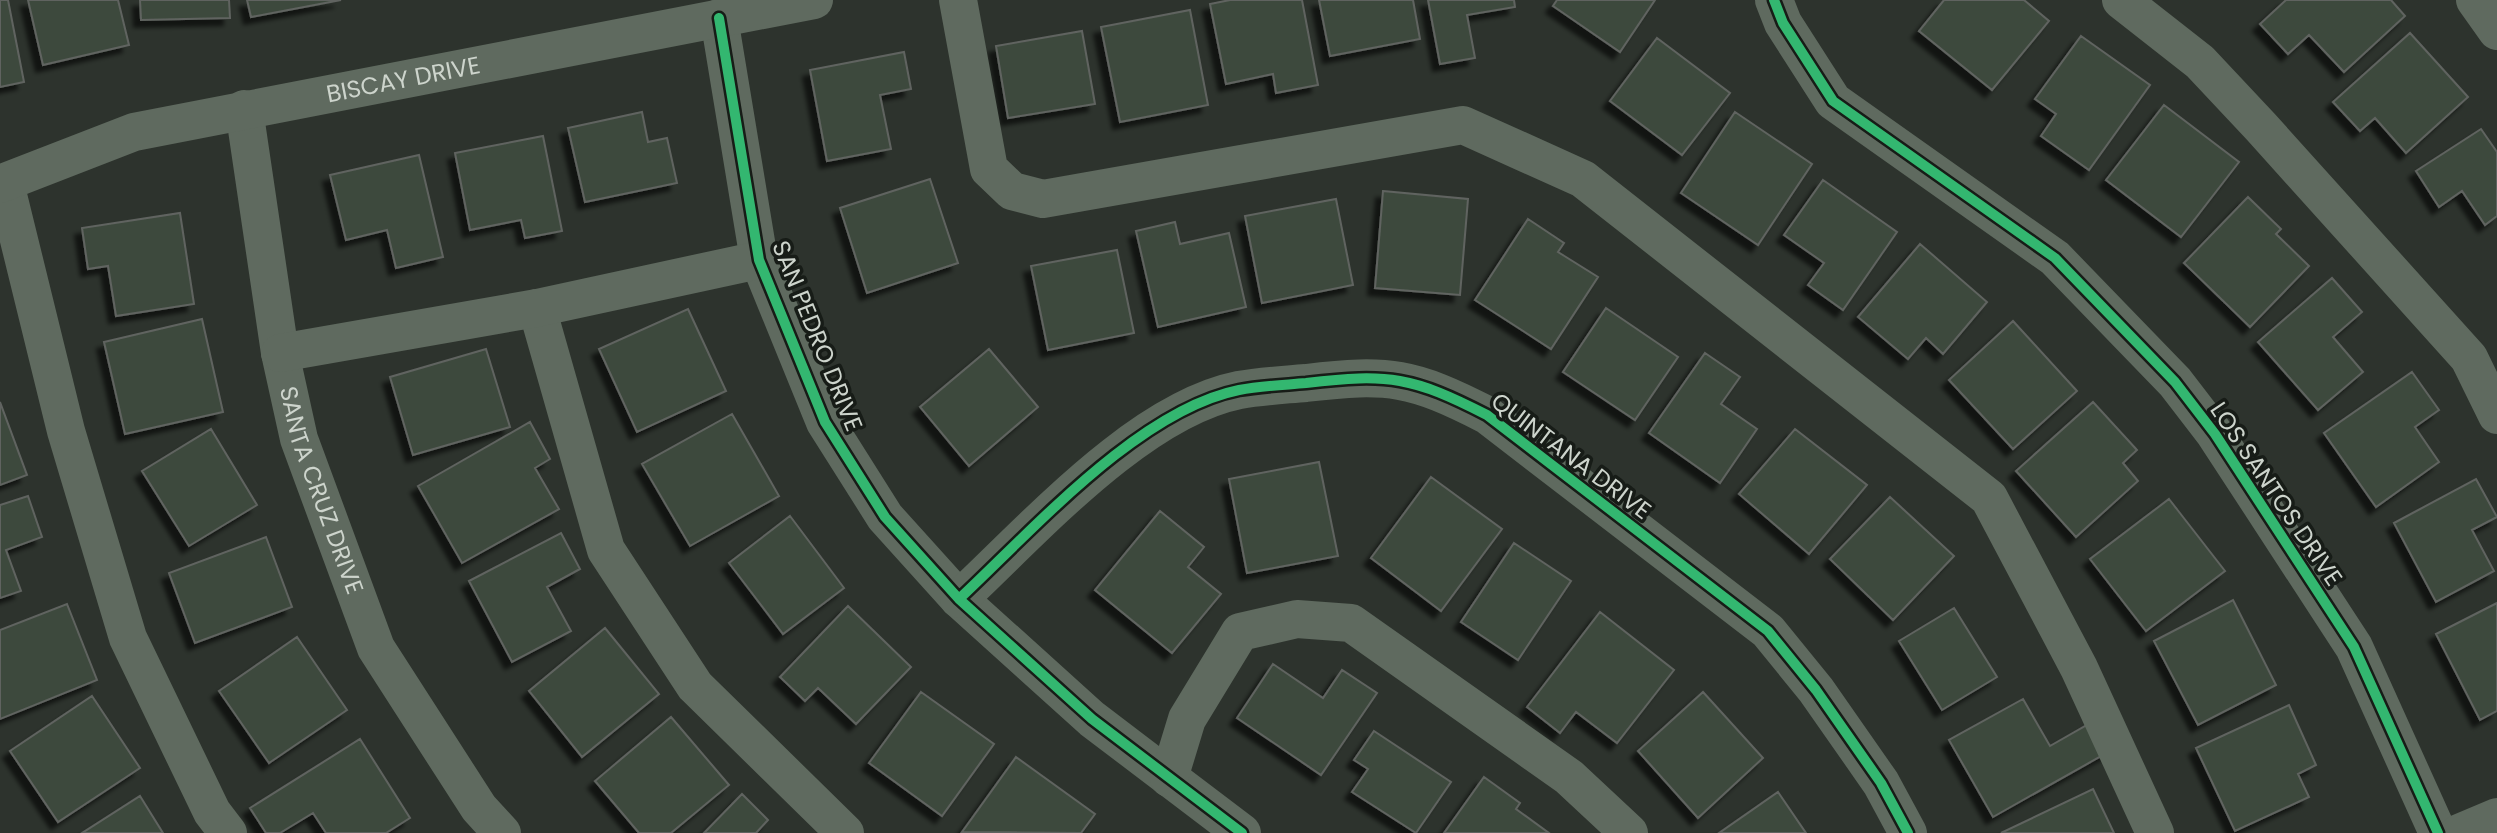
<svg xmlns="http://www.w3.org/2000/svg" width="2497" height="833" viewBox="0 0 2497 833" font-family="Poppins,sans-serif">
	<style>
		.building { fill: #3e4a3e; stroke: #606460; stroke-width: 2; filter: url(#shadow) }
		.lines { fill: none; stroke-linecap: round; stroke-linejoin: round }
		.minor { stroke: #5f6a5f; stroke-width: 38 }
		.cycleway-casing { stroke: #171c17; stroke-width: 15 }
		.cycleway { stroke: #33b770; stroke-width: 10 }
		.labels { text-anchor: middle; stroke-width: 7; stroke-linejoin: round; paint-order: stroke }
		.street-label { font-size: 24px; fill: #cdd4cc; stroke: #171c17 }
	</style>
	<defs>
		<filter id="shadow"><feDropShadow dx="-7" dy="7" stdDeviation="2" flood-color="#0009"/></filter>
	</defs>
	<rect width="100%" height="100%" fill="#2d332d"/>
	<path class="building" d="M 0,0 L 8,0 L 24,82 L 0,87 Z
		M 28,0 L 118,0 L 129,45 L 43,65 Z
		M 140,0 L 229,0 L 230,18 L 141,20 Z
		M 247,0 L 341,0 L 251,17 Z
		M 1230,0 L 1302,0 L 1318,85 L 1276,93 L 1273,74 L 1226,84 L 1210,4 Z
		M 1319,0 L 1413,0 L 1420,39 L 1330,56 Z
		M 1428,0 L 1514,0 L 1515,7 L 1467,15 L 1475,58 L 1440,64 Z
		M 1557,0 L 1655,0 L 1620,52 L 1553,6 Z
		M 1944,0 L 2024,0 L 2049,21 L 1992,90 L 1919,31 Z
		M 2286,0 L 2391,0 L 2405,16 L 2344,72 L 2309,35 L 2288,54 L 2260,24 Z
		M 1190,10 L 1208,105 L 1120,122 L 1101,27 Z
		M 1082,31 L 1095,104 L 1008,118 L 996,46 Z
		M 2410,33 L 2468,97 L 2406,153 L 2375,118 L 2360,131 L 2333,102 Z
		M 2081,36 L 2150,85 L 2089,170 L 2041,136 L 2056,114 L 2035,99 Z
		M 1657,38 L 1730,93 L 1682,155 L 1610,101 Z
		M 904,52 L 911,89 L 880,95 L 891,149 L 827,161 L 810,70 Z
		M 2164,105 L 2239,162 L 2181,237 L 2106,180 Z
		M 642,112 L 648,142 L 667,138 L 677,183 L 585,202 L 568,128 Z
		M 1735,112 L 1812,164 L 1758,245 L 1681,193 Z
		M 2481,129 L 2497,152 L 2497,216 L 2485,225 L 2462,191 L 2439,207 L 2416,171 Z
		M 543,136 L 562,231 L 525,238 L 521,220 L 470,230 L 455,153 Z
		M 419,155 L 443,257 L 396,268 L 387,230 L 346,240 L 330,175 Z
		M 930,179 L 958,263 L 867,293 L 840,208 Z
		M 1823,180 L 1897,232 L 1843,310 L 1808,285 L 1824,263 L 1784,235 Z
		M 1383,191 L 1468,199 L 1460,295 L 1375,288 Z
		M 2248,197 L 2281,229 L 2276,234 L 2309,266 L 2250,327 L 2184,263 Z
		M 1336,199 L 1353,285 L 1262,303 L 1245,216 Z
		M 180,213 L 194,304 L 116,316 L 108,266 L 88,269 L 82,228 Z
		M 1528,219 L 1564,243 L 1558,252 L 1598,277 L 1551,349 L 1475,300 Z
		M 1175,222 L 1180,244 L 1229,233 L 1246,307 L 1158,327 L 1136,231 Z
		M 1920,244 L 1987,302 L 1943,354 L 1926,338 L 1908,359 L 1858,317 Z
		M 1117,250 L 1134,333 L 1048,350 L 1031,266 Z
		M 2332,278 L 2362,312 L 2333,337 L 2363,372 L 2318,410 L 2258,342 Z
		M 1606,308 L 1678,357 L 1635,420 L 1563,372 Z
		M 688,309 L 726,391 L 637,432 L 599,349 Z
		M 202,319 L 223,412 L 125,434 L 104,342 Z
		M 2013,321 L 2077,391 L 2013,449 L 1949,380 Z
		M 486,349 L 510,427 L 413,455 L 390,377 Z
		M 989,349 L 1038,407 L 969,466 L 920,407 Z
		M 1705,353 L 1740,377 L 1721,404 L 1757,429 L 1720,483 L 1649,433 Z
		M 2412,372 L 2439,410 L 2415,427 L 2439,462 L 2376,507 L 2324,433 Z
		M 0,402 L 27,475 L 0,485 Z
		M 2093,402 L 2137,450 L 2123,463 L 2138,481 L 2076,537 L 2016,471 Z
		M 732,414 L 779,496 L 690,546 L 642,464 Z
		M 530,422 L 550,459 L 535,468 L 559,509 L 462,563 L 418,486 Z
		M 211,429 L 257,505 L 189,546 L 142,471 Z
		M 1795,429 L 1867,485 L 1809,554 L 1739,494 Z
		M 1319,462 L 1338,556 L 1247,573 L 1229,479 Z
		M 1431,477 L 1502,529 L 1441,611 L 1371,558 Z
		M 2476,479 L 2497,517 L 2472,530 L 2494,571 L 2436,602 L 2394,523 Z
		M 28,496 L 42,537 L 6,550 L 21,591 L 0,598 L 0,505 Z
		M 1890,497 L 1954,556 L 1893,620 L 1830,559 Z
		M 2169,499 L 2225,571 L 2146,631 L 2090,559 Z
		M 1160,511 L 1204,547 L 1188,567 L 1221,594 L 1172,653 L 1095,590 Z
		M 790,516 L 844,588 L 783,634 L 729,563 Z
		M 561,533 L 580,569 L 547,587 L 571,631 L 512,662 L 469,581 Z
		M 266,537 L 292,607 L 195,643 L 169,573 Z
		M 1514,543 L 1571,581 L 1518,660 L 1461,622 Z
		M 2233,600 L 2276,685 L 2198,725 L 2154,641 Z
		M 2497,603 L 2497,711 L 2480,720 L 2436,634 Z
		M 67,604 L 97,680 L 0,719 L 0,630 Z
		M 848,606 L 911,667 L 856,724 L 818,688 L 805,701 L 780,677 Z
		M 1954,608 L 1997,677 L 1942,710 L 1899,641 Z
		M 1600,612 L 1674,670 L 1617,743 L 1576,712 L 1560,733 L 1527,707 Z
		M 605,628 L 659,694 L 582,757 L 529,691 Z
		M 297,637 L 347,710 L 269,763 L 219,691 Z
		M 1273,664 L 1323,698 L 1342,670 L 1377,693 L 1321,775 L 1237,718 Z
		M 921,692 L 994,744 L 942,816 L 869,763 Z
		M 1703,692 L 1763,758 L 1698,818 L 1638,751 Z
		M 92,696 L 140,768 L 58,822 L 10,751 Z
		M 2023,699 L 2050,746 L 2094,721 L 2110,751 L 1993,817 L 1949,740 Z
		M 2289,705 L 2316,765 L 2298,774 L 2309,797 L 2235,831 L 2196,748 Z
		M 671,717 L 729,785 L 671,833 L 639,833 L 595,781 Z
		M 1374,731 L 1451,782 L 1416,833 L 1352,792 L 1368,769 L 1354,760 Z
		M 360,739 L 410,818 L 386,833 L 326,833 L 313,813 L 280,833 L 266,833 L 250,808 Z
		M 1016,757 L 1095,814 L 1081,833 L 962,832 Z
		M 1484,777 L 1520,803 L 1516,809 L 1549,833 L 1444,833 Z
		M 2093,789 L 2114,833 L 2001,833 Z
		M 1778,792 L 1806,833 L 1719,833 Z
		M 742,794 L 768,820 L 756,833 L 704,833 Z
		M 140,796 L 163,833 L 82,833 Z"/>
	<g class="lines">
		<g class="minor">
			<path d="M 958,0 L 989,169 L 1012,191 L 1043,199 L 1463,125 L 1583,179 L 1989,498 L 2079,668 L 2155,833"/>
			<path d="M 1774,0 L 1783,23 L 1833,101 L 2055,258 L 2175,382 L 2215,434 L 2354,647 L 2438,833"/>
			<path d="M 2121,0 L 2200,62 L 2261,127 L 2469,358 L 2497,415"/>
			<path d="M 2475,0 L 2497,31"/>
			<path d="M 719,18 L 759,260 L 825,422 L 885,517 L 959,599 L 1092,719 L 1242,833"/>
			<path id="s1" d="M 244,109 L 280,353 L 299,439 L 376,648 L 479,808 L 502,833"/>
			<path d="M 5,183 L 66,431 L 128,638 L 212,812 L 228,833"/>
			<path id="s2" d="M 0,184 L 134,132 L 814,0"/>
			<path d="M 537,308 L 606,550 L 695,686 L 845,833"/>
			<path d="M 280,353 L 537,308 L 759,260"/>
			<path d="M 959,599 C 1033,530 1139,410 1239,390 C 1261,386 1284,385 1306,383 C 1389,373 1413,377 1487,415 L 1768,631 L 1816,690 L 1881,783 L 1908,833"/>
			<path d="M 1169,778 L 1187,719 L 1240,632 L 1297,619 L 1351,623 L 1569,777 L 1629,833"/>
			<path d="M 2459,833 L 2497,817"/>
		</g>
		<defs>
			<path id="cycleway" d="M 1774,0 L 1783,23 L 1833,101 L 2055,258 L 2175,382 L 2215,434 L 2354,647 L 2438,833
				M 719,18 L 759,260 L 825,422 L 885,517 L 959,599 L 1092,719 L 1242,833
				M 959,599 C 1033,530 1139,410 1239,390 C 1261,386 1284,385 1306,383 C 1389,373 1413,377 1487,415 L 1768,631 L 1816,690 L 1881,783 L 1908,833"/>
		</defs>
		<use href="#cycleway" class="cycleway-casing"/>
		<use href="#cycleway" class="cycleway"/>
	</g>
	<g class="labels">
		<g class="street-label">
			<text dy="8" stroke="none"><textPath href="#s2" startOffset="418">BISCAY DRIVE</textPath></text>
			<text transform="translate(817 336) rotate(68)" y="8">SAN PEDRO DRIVE</text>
			<text transform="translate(1571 456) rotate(37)" y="8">QUINTANA DRIVE</text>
			<text dy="8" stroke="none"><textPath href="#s1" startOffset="390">SANTA CRUZ DRIVE</textPath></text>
			<text transform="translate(2276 494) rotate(56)" y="8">LOS SANTOS DRIVE</text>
		</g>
	</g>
</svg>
